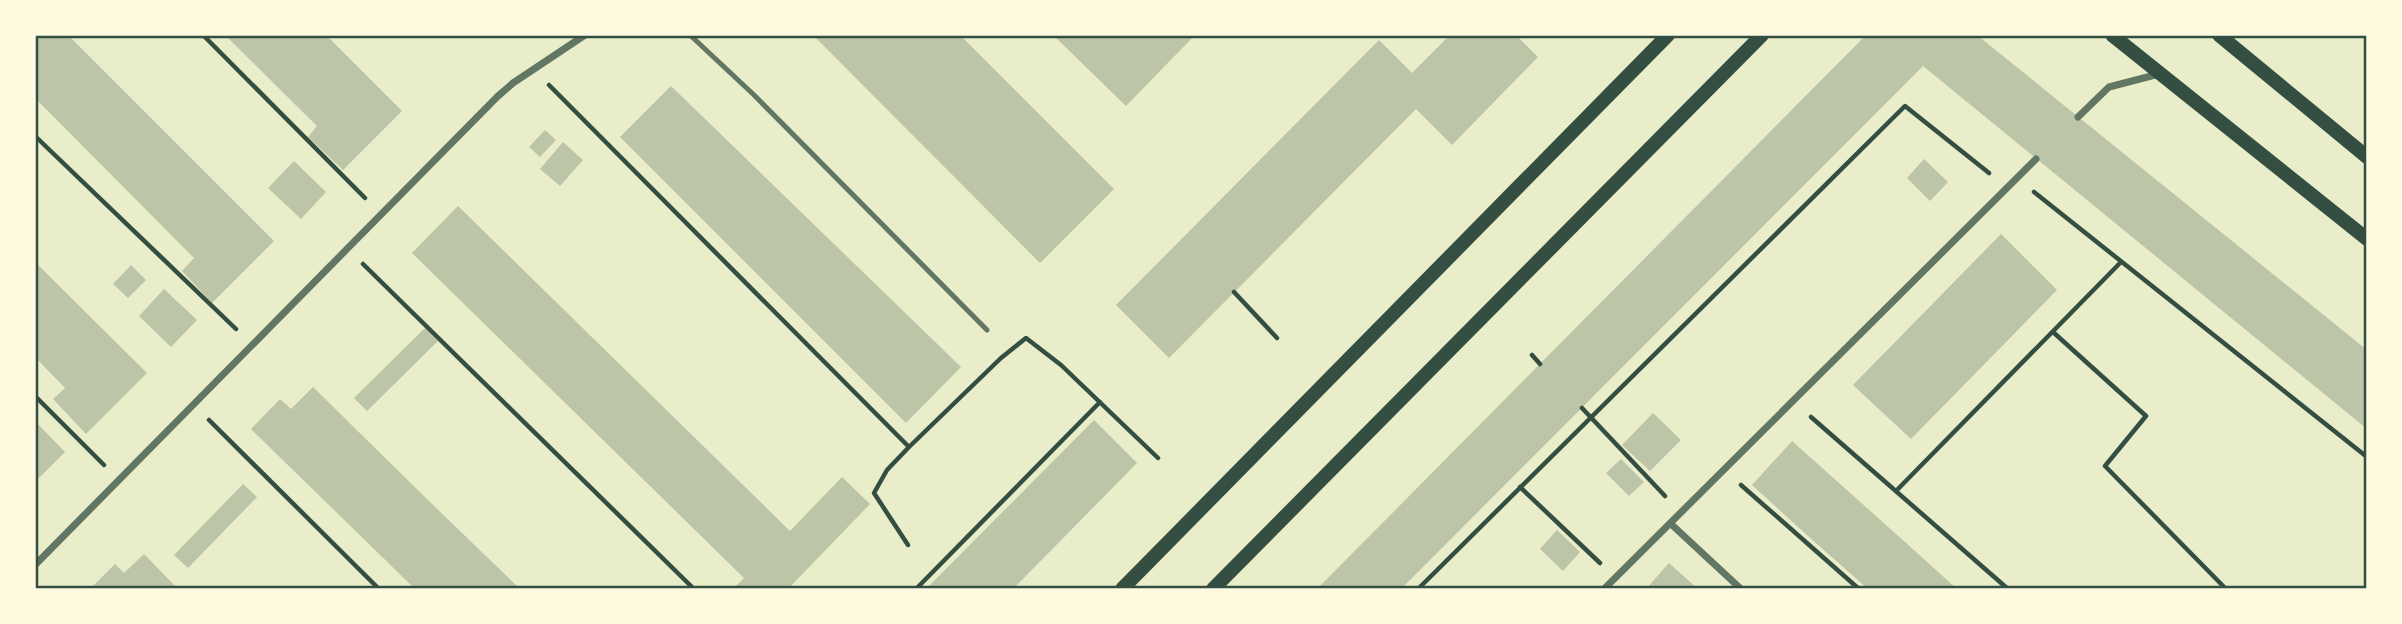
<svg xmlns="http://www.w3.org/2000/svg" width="2402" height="624" viewBox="0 0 2402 624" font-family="'Source Sans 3',sans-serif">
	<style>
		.building { fill: #bcc5a7 }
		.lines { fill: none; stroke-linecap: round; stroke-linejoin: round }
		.path { stroke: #344e41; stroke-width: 4.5 }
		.service { stroke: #617663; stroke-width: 5 }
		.minor { stroke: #617663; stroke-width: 7 }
		.secondary { stroke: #344e41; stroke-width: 14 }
		.neatline { fill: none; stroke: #344e41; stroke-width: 2.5 }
	</style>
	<rect width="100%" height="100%" fill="#e9edc9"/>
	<path class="building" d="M 35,35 L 68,35 L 274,241 L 212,303 L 182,271 L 194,258 L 35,98 Z
		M 225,35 L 326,35 L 402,111 L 343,170 L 308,137 L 317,126 Z
		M 813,35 L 960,35 L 1114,189 L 1040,263 Z
		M 1053,35 L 1195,35 L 1126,106 Z
		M 1450,35 L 1516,35 L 1538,57 L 1452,145 L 1416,109 L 1169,358 L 1116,305 L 1379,40 L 1412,73 Z
		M 1866,35 L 1977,35 L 2367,350 L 2367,429 L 1923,66 L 1401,589 L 1317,589 Z
		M 671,86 L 961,367 L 906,423 L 620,137 Z
		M 545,130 L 556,140 L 540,157 L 529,147 Z
		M 563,142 L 583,160 L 560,186 L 540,169 Z
		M 1924,159 L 1948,182 L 1930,201 L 1907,178 Z
		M 294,161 L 326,192 L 301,219 L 268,188 Z
		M 458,206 L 790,531 L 842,477 L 870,504 L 788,589 L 733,589 L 744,578 L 412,253 Z
		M 2001,234 L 2057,290 L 1911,439 L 1853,385 Z
		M 35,262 L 147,373 L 86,434 L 53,399 L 65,388 L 35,357 Z
		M 131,265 L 146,280 L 128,298 L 113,284 Z
		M 164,289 L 197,320 L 171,347 L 139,316 Z
		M 425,328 L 438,341 L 367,411 L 354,398 Z
		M 313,387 L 432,504 L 520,589 L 415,589 L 251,429 L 280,399 L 291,409 Z
		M 1653,413 L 1681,440 L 1650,471 L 1622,445 Z
		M 1094,420 L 1137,463 L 1013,589 L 926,589 Z
		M 35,421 L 65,452 L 39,478 L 35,474 Z
		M 1792,441 L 1905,542 L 1957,589 L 1868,589 L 1808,536 L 1752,485 Z
		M 1621,459 L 1644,482 L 1629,496 L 1606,473 Z
		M 243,484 L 257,497 L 188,568 L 174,555 Z
		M 1557,530 L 1580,552 L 1563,571 L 1540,549 Z
		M 144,554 L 178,589 L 90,589 L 115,564 L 124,573 Z
		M 1669,563 L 1698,589 L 1646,589 Z"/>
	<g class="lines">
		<path class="path" d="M 203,35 L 365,198
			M 549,85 L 909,447 L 1001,358 L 1026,338 L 1061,365 L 1158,458
			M 35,136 L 236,329
			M 2034,192 L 2367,457
			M 363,264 L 694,589
			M 1234,292 L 1277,338
			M 2053,332 L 2146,416 L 2105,466 L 2226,589
			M 1532,355 L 1540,364
			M 35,396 L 104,465
			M 1582,408 L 1665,496
			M 1811,417 L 2008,589
			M 209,420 L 379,589
			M 1741,485 L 1859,589
			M 1520,487 L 1600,563
			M 1897,490 L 2121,262
			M 908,545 L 874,493 L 887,470 L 909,447
			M 916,589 L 1100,402
			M 1418,589 L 1905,106 L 1989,173"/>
		<path class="service" d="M 690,35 L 753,94 L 987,330"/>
		<path class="minor" d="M 2078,117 L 2109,87 L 2159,74
			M 1671,524 L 1741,589
			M 35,565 L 497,97 L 513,83 L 585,35
			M 1604,589 L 2036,159"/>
		<path class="secondary" d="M 2112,35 L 2367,239
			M 2219,35 L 2367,157
			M 1122,589 L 1668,35
			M 1213,589 L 1762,35"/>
	</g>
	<rect width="2402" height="624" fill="none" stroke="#fefae0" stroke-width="74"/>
	<rect x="37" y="37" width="2328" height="550" class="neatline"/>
</svg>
